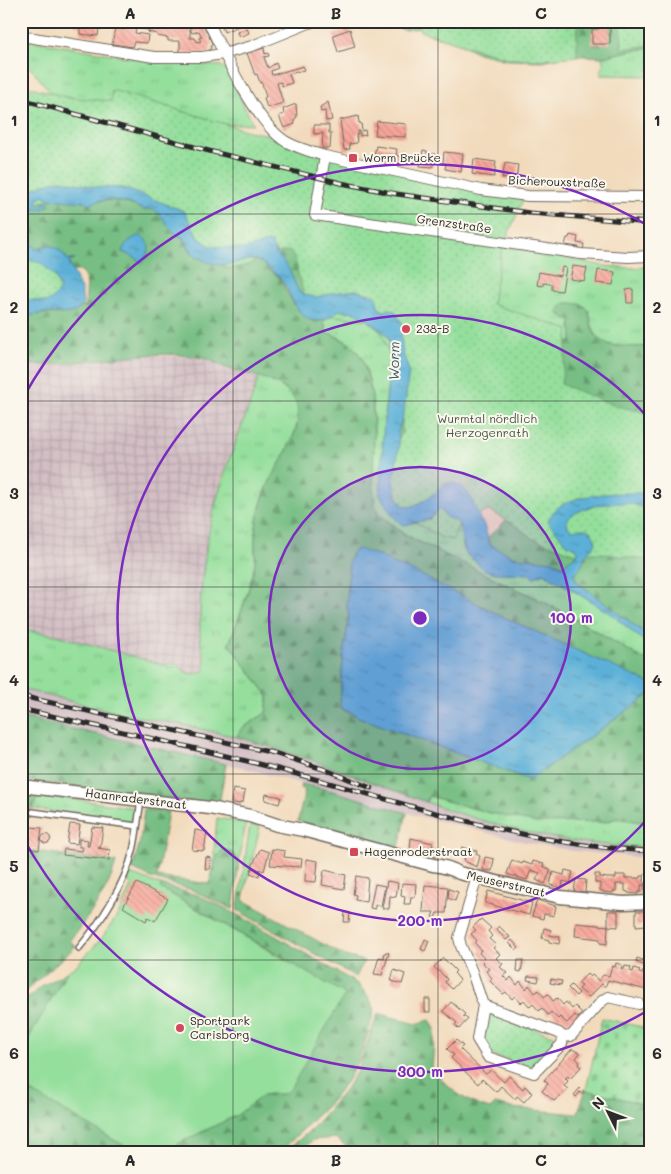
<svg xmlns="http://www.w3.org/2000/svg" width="671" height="1174" viewBox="0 0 671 1174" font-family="Mali,sans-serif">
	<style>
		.industrial { fill: url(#industrial-grid) }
		.railway { fill: #d2bec4 }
		.grass { fill: url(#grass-tufts); stroke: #608564 }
		.forest { fill: url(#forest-firs); stroke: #517458 }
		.cemetery { fill: url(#cemetery-stones); stroke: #608564 }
		.park { fill: url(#park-dots); stroke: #608564 }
		.pitch { fill: #94df9c; stroke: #608564 }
		.water { fill: url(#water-ripples); stroke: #446e82 }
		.building { fill: url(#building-back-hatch); fill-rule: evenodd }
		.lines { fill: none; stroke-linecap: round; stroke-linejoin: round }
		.service-casing { stroke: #71695e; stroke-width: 8 }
		.minor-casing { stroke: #71695e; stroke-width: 12 }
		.tertiary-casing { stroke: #71695e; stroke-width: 15 }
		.service { stroke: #fff; stroke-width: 5 }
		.minor { stroke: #fff; stroke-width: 10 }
		.tertiary { stroke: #fff; stroke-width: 12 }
		.rail-casing { stroke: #2b2b2b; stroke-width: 5 }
		.rail { stroke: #fbf7ec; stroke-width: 3; stroke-dasharray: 9; stroke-linecap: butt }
		.grid { fill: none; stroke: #2b2b2b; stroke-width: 1; stroke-opacity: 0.55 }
		.ring { fill: none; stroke: #7b2cbf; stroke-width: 2.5 }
		.poi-dot { fill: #d1495b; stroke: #fbf7ec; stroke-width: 2 }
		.labels { text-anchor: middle; stroke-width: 4; stroke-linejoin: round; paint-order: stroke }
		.poi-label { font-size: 12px; fill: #2b2b2b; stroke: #fbf7ec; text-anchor: start }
		.street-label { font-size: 12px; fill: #2b2b2b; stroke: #fbf7ec }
		.park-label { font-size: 12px; fill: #455847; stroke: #fbf7ec }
		.water-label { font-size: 14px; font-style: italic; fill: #3c5a68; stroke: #fbf7ec }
		.centre { fill: #7b2cbf; stroke: #fbf7ec; stroke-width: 2.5 }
		.ring-label { font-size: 15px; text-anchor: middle; font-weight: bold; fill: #7b2cbf; stroke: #fbf7ec; stroke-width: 4; stroke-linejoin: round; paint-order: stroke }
		.neatline { fill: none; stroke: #2b2b2b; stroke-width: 2 }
		.grid-label { font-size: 16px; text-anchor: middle; font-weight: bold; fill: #2b2b2b }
	</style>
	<defs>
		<pattern id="industrial-grid" width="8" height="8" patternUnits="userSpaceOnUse" patternTransform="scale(1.25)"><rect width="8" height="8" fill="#d2bec4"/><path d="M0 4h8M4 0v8" fill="none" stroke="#b4a3a9"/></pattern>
		<pattern id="grass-tufts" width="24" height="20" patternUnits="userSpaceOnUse" patternTransform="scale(1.25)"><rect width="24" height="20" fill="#94df9c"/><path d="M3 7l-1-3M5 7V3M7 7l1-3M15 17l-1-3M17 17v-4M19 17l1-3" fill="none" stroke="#80c087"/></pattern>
		<pattern id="forest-firs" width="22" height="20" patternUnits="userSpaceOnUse" patternTransform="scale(1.25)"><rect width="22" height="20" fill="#77be84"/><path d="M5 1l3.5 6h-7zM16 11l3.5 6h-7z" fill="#629b6c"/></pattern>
		<pattern id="cemetery-stones" width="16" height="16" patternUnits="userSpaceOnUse" patternTransform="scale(1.25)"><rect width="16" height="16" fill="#94df9c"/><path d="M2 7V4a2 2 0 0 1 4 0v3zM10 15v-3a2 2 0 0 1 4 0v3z" fill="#80c087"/></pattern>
		<pattern id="park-dots" width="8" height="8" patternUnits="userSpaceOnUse" patternTransform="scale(1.25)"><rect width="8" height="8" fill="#94df9c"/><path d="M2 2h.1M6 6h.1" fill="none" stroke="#80c087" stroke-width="1.8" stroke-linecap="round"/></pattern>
		<pattern id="water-ripples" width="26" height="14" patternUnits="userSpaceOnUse" patternTransform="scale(1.25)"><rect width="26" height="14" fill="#5cb0d8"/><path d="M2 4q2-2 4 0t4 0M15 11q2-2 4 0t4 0" fill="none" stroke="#4c8faf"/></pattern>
		<pattern id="building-back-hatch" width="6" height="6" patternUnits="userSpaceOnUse" patternTransform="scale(1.25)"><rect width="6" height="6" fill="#f9a699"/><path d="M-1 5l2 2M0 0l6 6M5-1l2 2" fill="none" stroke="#ca877d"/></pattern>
	</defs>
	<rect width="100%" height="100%" fill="#fbf7ec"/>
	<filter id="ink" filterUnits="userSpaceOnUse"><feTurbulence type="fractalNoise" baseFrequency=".02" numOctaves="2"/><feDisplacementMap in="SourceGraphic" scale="10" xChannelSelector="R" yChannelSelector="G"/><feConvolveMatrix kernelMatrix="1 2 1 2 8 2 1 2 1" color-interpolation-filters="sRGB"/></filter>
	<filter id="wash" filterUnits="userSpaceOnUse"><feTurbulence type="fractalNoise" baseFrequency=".0096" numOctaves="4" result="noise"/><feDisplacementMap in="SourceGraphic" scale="20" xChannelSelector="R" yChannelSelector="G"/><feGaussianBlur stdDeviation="1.12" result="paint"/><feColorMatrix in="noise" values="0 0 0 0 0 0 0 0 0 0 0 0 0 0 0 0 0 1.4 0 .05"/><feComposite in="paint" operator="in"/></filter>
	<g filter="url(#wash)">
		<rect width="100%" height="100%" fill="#f2dbbd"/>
		<path class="industrial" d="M 135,355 L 199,357 L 219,364 L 228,369 L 259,376 L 252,398 L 223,475 L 212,518 L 207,542 L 201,607 L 200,640 L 206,664 L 204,671 L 198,674 L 188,673 L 173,663 L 168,666 L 56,635 L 21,629 L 21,364 L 59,365 Z"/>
		<path class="railway" d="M 21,689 L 123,714 L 178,724 L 237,737 L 308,758 L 442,808 L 536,834 L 609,845 L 650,847 L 650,861 L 647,861 L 647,858 L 574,851 L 525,842 L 407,813 L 241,767 L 21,717 Z"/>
		<path class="grass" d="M 21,39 L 158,62 L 221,66 L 227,70 L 253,124 L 78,125 L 28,65 L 21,65 Z
			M 650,49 L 650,76 L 601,75 L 601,68 L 604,65 L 602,57 L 633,50 Z
			M 412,234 L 540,252 L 603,266 L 633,268 L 650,266 L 650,347 C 616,346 593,352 589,310 L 571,322 L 572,342 L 529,348 Z
			M 336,312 L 367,319 L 389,337 L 390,363 L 384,419 L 382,463 L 404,525 L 430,519 L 456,521 L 460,525 L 463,547 L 467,555 L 490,572 L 533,574 L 532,577 L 544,573 L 610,613 L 650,646 L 650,663 C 619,645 589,626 558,609 C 518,588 475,571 434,550 C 416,541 403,534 387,520 C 384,518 380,515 378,512 C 370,500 373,481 373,467 C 374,425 382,344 326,333 L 324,320 L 332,316 Z
			M 259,376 C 274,381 295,391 298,409 C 302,432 274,470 265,493 C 259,506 256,523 255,537 C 254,546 256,555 255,564 C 249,591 239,618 229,644 L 266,693 L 268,698 L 266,713 L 241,729 L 237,737 L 178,724 L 123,714 L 21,689 L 21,629 L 56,635 L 168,666 L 173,663 C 186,668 185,679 204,671 C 207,659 201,650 200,638 C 199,606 202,574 207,543 C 216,484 242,432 259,376 Z
			M 38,794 L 136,808 L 134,818 L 128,822 L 33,809 Z
			M 429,796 L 490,813 L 585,822 L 604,822 L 618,818 L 641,822 L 650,814 L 650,847 C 574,847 497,828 426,802 Z
			M 217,818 L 246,823 L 239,862 C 234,855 232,849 222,851 L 213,865 Z
			M 250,825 L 260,827 L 244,894 L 240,893 Z"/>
		<path class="forest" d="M 388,21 L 650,21 L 650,49 L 633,50 L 602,57 L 569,55 L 543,61 L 507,60 L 478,53 L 452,39 L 433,36 L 421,28 L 404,30 L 386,24 Z
			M 21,147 L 430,299 L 559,342 L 572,342 L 571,322 L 558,313 L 560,307 L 565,303 C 571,303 579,303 584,306 C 594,311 586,337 607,344 C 620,348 636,346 650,347 L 650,492 L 399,447 L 398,432 L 404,412 L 403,325 L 305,295 L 299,292 L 281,258 L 276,254 L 275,249 L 210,246 L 198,237 L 190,223 Z
			M 42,195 L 55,199 L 86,202 L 88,205 C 93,204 94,202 99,201 C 114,199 132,203 145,211 L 146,209 L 154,209 L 161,215 L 175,233 L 184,239 L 192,254 L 200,258 L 210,262 L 254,260 L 263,263 L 269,270 L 278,276 L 293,303 L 307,318 L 316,322 L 324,320 L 326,333 L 331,334 L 349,343 L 356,350 L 362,358 L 369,381 L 372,396 L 374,430 L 373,488 L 375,504 L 378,513 L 403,534 L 556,608 L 650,663 L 650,684 L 501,616 L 410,570 L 395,565 L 380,556 L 355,550 L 351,555 L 347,608 L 349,616 L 343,658 L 340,699 L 342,709 L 358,717 L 530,780 L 650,694 L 650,814 L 641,822 L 618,818 L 604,822 L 536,823 L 490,813 L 429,796 L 426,802 L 308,759 L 237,737 L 241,729 L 266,713 L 268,698 L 266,693 L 229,644 C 237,621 253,585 255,561 C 256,554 254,546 255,539 C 255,525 259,511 263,498 C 271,471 300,440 298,412 C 296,384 258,376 237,371 C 223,368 212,359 198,357 C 139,347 80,368 21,364 L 21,316 L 47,313 L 72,313 L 81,306 L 83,308 L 85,305 L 87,284 L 82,271 L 72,271 L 69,261 L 75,260 L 68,260 C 61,251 54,242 41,247 L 43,250 L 37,249 C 25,239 21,224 29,210 L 41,209 L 50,205 L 46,202 L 41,205 L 36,203 Z
			M 518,510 L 578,552 L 576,556 L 568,560 L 563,566 L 557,563 C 537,560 496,559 487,538 Z
			M 650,512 L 650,637 L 596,597 L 577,582 L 574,576 C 580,568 583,559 588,552 Z
			M 21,717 L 226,764 L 219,805 L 21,780 Z
			M 302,784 L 336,792 L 407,813 L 399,847 L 298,821 L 305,790 L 301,788 Z
			M 21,793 L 38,794 L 33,809 L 23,807 L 21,815 Z
			M 144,809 L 168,812 L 157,877 L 210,884 C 213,866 219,832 239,862 L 233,909 L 192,890 L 151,878 L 132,869 L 140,842 Z
			M 21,817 L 25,818 L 28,850 L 116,862 C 109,891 88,917 70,940 L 76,946 L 22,994 Z
			M 161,885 L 197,895 L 219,905 L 255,924 L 358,984 L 370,999 L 374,1011 L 367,1036 L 358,1062 L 347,1081 L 331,1102 L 287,1145 L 276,1153 L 165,1153 L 181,1142 L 237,1115 L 263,1095 L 269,1094 L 282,1094 L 290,961 L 160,888 Z
			M 240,893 L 244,894 L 243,900 L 345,956 L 364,961 L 356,977 L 237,910 Z
			M 67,972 L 21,1052 L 21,1004 L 42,986 Z
			M 378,1013 L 416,1024 L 430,1020 L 435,1029 L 432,1068 C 446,1088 467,1103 490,1109 L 495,1104 L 512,1108 L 577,1114 L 586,1090 L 640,1103 L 644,1090 L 650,1091 L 650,1123 L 640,1153 L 354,1153 L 336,1138 L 313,1140 L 300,1153 L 283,1153 L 311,1130 L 346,1089 L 357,1071 Z
			M 21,1086 L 137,1153 L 21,1153 Z"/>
		<path class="cemetery" d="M 602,1018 L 650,1029 L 650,1065 L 641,1103 L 586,1090 Z"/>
		<path class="park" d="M 419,21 L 582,21 L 577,31 L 577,56 L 535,60 L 503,57 L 420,31 Z
			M 624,21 L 650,21 L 650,45 L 622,49 L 621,27 Z
			M 21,84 L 65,97 L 111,101 L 112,90 L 252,132 L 278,136 L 302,146 L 419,176 L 524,192 L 521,205 L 502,249 L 492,304 L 569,330 L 561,384 L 613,405 L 650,414 L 650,560 L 598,553 L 576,554 L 532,538 L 521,529 L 491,511 L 483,512 L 470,520 L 459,524 L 454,537 L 452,540 L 442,538 L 407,517 L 391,495 L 398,441 L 402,432 L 402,416 L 390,355 L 381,332 L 368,320 L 330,315 L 308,307 L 299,278 L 295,259 L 289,251 L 276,253 L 275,249 L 248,265 L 229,269 L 222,266 L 201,243 L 196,231 L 174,214 L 124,197 L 62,197 L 38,203 L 24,215 L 21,221 Z
			M 21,243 L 56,268 L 64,300 L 21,308 Z
			M 489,1013 L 554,1036 L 557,1044 L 533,1070 L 492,1055 L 481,1040 L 485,1015 Z"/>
		<path class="pitch" d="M 130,874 L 161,885 L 160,888 L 345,994 L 289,1091 L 282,1094 L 269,1094 L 263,1095 L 237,1115 L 181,1142 L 165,1153 L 137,1153 L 21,1086 L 21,1052 L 67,972 L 77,965 L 102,938 L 119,913 L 132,884 L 127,881 Z"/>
		<path class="water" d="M 61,180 L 96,187 L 123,188 L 184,211 L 198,237 L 210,246 L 246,249 L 268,242 L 271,243 L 276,254 L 281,258 L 289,269 L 299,292 L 305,295 L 316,297 L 339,292 L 356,290 L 376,296 L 378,307 L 384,311 L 391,309 L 395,311 L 403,325 L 401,336 L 403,353 L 409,371 L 404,412 L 398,432 L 399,447 L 393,483 L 397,496 L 402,505 L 410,507 L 422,502 L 441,489 L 445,483 C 469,481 472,502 480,519 C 481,521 483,523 484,525 C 487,531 487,538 489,544 L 514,557 L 552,561 L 563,566 L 568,561 L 576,556 L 578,552 L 576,548 L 567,544 L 548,522 C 557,490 623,493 650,493 L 650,512 C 645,510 641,506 636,505 C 620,500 575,505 567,521 L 568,527 L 572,530 C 585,528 592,527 596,543 L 584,557 L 583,564 L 574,575 L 577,582 L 650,637 L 650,646 L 610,613 L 544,573 L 533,578 L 532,577 L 532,574 L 496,573 L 485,570 L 465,552 L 459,525 L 456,521 L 446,517 L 441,510 L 439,510 L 430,519 L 404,525 C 392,518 386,506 380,494 L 384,419 L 390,363 L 389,337 L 367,319 L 351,311 L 347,312 L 340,310 C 333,314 325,322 316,321 C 295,320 290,287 278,276 C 276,274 263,264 261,262 C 249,256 236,265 224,265 C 214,265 203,261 195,255 C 189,251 188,242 182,237 C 181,236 178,236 176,234 C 164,225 162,208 146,209 L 145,211 C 131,202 104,195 90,205 L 86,202 L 47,199 L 47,197 L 43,195 L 36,203 L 41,205 L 46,202 L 50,205 L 41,209 L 29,210 L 24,220 C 31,234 21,236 37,249 L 43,249 L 41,247 C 55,243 59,249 68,260 L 75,260 L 69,262 C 71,271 78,277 79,287 L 81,288 L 83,303 C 77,318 59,313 46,313 C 38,314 30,316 21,316 L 21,299 L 47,302 C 53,300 58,293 60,288 L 55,277 L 41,263 L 21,258 L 21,197 C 32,187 47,183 61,180 Z
			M 140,235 C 153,245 150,251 142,263 L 134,257 L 122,252 C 124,243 131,239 140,235 Z
			M 358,549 L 380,556 L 395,565 L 411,570 L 501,616 L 645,681 L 650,684 L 650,694 L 530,780 L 358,717 L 351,712 L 342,709 L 340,705 L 343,658 L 349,616 L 347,608 L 349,561 L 353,552 Z"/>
		<g id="blocks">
			<path class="building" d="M 76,21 L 100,22 L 98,36 L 80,34 L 80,26 L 75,25 Z
				M 116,21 L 175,22 L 175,26 L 180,26 L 180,21 L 193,21 L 195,27 L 203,24 L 212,43 L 209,53 L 180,53 L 180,41 L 168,41 L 168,38 L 157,36 L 157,34 L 148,32 L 149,30 L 136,28 L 135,33 L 148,35 L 147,43 L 134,42 L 132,47 L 112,44 L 115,28 L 124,30 L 125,26 L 116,24 ZM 190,28 L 192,33 L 199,31 L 202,37 L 199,38 L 201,41 L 197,42 L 195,38 L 190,38 Z
				M 220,21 L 237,21 L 239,26 L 224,32 Z
				M 599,21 L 610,21 L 610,44 L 592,44 L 592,29 L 599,29 Z
				M 247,28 L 249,33 L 239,37 L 237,32 Z
				M 350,29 L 355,47 L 338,52 L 333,35 Z
				M 264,48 L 265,54 L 268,53 L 269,56 L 264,57 L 268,68 L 276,63 L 278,68 L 271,71 L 272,75 L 303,66 L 304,70 L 289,74 L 292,83 L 282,86 L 281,82 L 277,83 L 283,103 L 267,108 L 264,98 L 266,97 L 262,83 L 260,83 L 257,74 L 255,75 L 247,53 Z
				M 328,102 L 332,120 L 326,121 L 325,111 L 321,112 L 320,107 Z
				M 296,104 L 297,117 L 294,120 L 295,124 L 284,128 L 279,116 L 284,114 L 283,109 Z
				M 358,116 L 359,123 L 361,123 L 362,131 L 365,130 L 366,135 L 360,136 L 360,131 L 358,131 L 358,134 L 356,134 L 357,143 L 349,144 L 350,149 L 344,150 L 340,120 Z
				M 377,121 L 406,124 L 405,137 L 375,135 Z
				M 314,125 L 329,125 L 329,133 L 331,133 L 330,148 L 322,148 L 323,133 L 314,134 Z
				M 376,146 L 397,149 L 396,155 L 401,157 L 402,153 L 404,153 L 400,164 L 389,162 L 390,160 L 383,159 L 384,157 L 374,155 Z
				M 423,150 L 427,151 L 427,153 L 435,154 L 433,167 L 420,166 Z
				M 444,152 L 463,154 L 461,172 L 445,169 L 446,164 L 443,163 Z
				M 474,159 L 496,162 L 494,177 L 472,174 Z
				M 505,163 L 518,165 L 516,180 L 502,178 Z
				M 570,235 L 578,237 L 577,243 L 584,244 L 583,250 L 578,249 L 579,247 L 565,245 L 567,238 L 569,238 Z
				M 573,266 L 587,268 L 584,281 L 570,279 Z
				M 562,267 L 566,268 L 562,291 L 552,290 L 552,284 L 543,283 L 543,286 L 537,285 L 539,272 L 560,276 Z
				M 598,270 L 615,272 L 613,285 L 596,283 Z
				M 633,289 L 633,303 L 627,303 L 626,290 Z
				M 233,789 L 245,791 L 243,802 L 241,802 L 240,804 L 231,803 Z
				M 266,794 L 281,797 L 279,804 L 265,800 Z
				M 24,807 L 33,809 L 32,817 L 22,816 Z
				M 70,824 L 80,825 L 77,844 L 67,843 Z
				M 30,827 L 42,828 L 39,850 L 27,848 Z
				M 92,827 L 103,828 L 100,848 L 98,848 L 110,850 L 109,860 L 63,855 L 64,849 L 82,851 L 83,847 L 79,847 L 79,839 L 88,840 L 87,846 L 89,846 Z
				M 195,830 L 207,832 L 204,851 L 192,850 Z
				M41.5 839a4.5 4.5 0 1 1 9 0a4.5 4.5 0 1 1-9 0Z
				M 411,838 L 433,843 L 432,849 L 438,851 L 436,857 L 410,850 Z
				M 462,847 L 477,851 L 476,854 L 480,856 L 477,867 L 464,861 L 465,857 L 460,856 Z
				M 260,849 L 269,852 L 264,871 L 252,867 Z
				M 272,849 L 285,851 L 284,857 L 302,859 L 301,867 L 270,865 Z
				M 206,857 L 211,858 L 210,869 L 205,869 Z
				M 485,857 L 494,859 L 492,871 L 483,870 Z
				M 306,859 L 318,861 L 316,882 L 305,881 Z
				M 512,860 L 522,864 L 523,862 L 532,865 L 533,861 L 544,864 L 543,866 L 551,870 L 545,884 L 536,880 L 540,873 L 531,870 L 527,880 L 507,874 Z
				M 252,868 L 260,871 L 259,876 L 250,873 Z
				M 324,870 L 346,875 L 344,889 L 322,885 Z
				M 565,870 L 573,872 L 570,883 L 563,881 L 562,888 L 550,885 L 553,872 L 564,875 Z
				M 595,874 L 600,874 L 600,877 L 608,878 L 616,878 L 616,875 L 625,875 L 625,878 L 641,878 L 641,876 L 646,876 L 646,885 L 641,885 L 641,892 L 638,892 L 638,894 L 628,893 L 628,892 L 625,891 L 625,884 L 616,884 L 616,891 L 613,891 L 613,893 L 603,892 L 603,891 L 600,891 L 600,883 L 595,883 Z
				M 356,876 L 368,878 L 366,902 L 355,900 L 356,895 L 353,894 Z
				M 576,879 L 586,880 L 585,892 L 574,891 Z
				M 387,881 L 398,883 L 396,897 L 390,896 L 389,909 L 382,908 Z
				M 137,883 L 168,899 L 155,921 L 148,917 L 146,921 L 123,907 Z
				M 402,883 L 416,884 L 415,897 L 411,897 L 410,904 L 404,904 L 405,897 L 401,896 Z
				M 375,884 L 385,886 L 381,906 L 375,905 L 375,909 L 370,908 Z
				M 425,885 L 448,887 L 446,913 L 437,913 L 435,918 L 432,917 L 434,912 L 423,912 Z
				M 449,889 L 458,892 L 455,901 L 448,898 Z
				M 488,891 L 532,903 L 529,915 L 485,903 Z
				M 537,900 L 556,906 L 554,916 L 544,914 L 543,919 L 532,916 Z
				M 608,911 L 618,911 L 618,927 L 608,926 Z
				M 636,911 L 646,911 L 646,925 L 636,926 Z
				M 345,912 L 350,913 L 349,922 L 344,922 Z
				M 481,919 L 491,928 L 488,931 L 492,936 L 489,939 L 496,945 L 493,948 L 500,954 L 496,958 L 503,964 L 500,967 L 507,973 L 503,976 L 508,981 L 511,977 L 517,985 L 520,981 L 526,989 L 529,985 L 535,993 L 539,990 L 544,997 L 548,994 L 553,1001 L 557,998 L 563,1005 L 566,1002 L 572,1009 L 575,1006 L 582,1013 L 578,1018 L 575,1015 L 567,1023 L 560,1017 L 558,1019 L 551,1012 L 548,1015 L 542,1008 L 539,1011 L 533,1004 L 530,1007 L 524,1000 L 521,1003 L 515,996 L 512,999 L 506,992 L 503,994 L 490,981 L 492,978 L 486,971 L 489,969 L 482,962 L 485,959 L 479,953 L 481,950 L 475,943 L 477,941 L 471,934 L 476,930 L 473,927 Z
				M 576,923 L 608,926 L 607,944 L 600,943 L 600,939 L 575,936 Z
				M 499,926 L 510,937 L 506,940 L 496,929 Z
				M 544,928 L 551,930 L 550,935 L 560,937 L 559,944 L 549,942 L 549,940 L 542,938 Z
				M 425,939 L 429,941 L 425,951 L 421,949 Z
				M 512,940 L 519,948 L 516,950 L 509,943 Z
				M 385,952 L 389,953 L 382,975 L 374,974 L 379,957 L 384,958 Z
				M 443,958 L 456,971 L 454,973 L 460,980 L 452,989 L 445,982 L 447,979 L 434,967 Z
				M 637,958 L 648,962 L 646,966 L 636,962 Z
				M 518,960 L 523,960 L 521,972 L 517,971 Z
				M 616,963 L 622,965 L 621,969 L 624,969 L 625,966 L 631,967 L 630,971 L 633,972 L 634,968 L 640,970 L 639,973 L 642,974 L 643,971 L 649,972 L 650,991 L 608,980 L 605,987 L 602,984 L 589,997 L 579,989 L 582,986 L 578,983 L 587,974 L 590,977 L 592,975 L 599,981 L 603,975 L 609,976 L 612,966 L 615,967 Z
				M 394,970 L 405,974 L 402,984 L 391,981 Z
				M 528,976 L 539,977 L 538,982 L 527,980 Z
				M 551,979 L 562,981 L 561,985 L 550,983 Z
				M 571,985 L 579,993 L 576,996 L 568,988 Z
				M 425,999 L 430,999 L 430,1012 L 425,1012 Z
				M 451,1002 L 465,1014 L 463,1016 L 468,1019 L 459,1029 L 455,1025 L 457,1023 L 443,1011 Z
				M 456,1040 L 463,1046 L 460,1049 L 486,1074 L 491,1070 L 504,1082 L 509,1076 L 523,1089 L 525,1086 L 532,1093 L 524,1102 L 517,1096 L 515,1099 L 501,1086 L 496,1092 L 482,1079 L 478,1084 L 451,1058 L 454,1055 L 447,1049 Z
				M 572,1049 L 580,1053 L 576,1058 L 580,1062 L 578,1065 L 581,1067 L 570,1079 L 568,1076 L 565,1078 L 568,1081 L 564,1086 L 568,1089 L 554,1101 L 542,1091 L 548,1084 L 544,1080 Z
				M 580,1088 L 584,1092 L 582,1094 L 580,1092 L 576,1097 L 574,1095 Z"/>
		</g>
	</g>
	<g filter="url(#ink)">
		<use href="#blocks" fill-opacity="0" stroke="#71695e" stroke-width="1"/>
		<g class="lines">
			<defs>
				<path id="service" d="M 33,812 L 137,826
					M 79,948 C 101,922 125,884 133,851 C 137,835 138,817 141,801"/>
				<path id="minor" d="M 208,21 C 223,52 256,123 285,141 C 297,148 311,152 325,156 L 481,190 L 528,196 L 650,197
					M 395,21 L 397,22
					M 21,36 L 154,57 L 202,57 L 223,54 L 252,46 L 314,21
					M 325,156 L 315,215 L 581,254 L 628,257 L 650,256
					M 477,877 L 459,938 L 461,946 L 472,972 L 483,1005 L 477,1039 L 488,1057 L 534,1073 L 562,1044 L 563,1037
					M 650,902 L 650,877
					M 483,1005 L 559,1033 L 563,1037
					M 563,1037 L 571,1036 L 602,1001 L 608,997 L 639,1004"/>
				<path id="tertiary" d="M 21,786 L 210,808 L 250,816 L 277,825 L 303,830 L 433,865 C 443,866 451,868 459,873 L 560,897 L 623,903 L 650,902"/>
			</defs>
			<use href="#service" class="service-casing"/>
			<use href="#minor" class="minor-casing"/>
			<use href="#tertiary" class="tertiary-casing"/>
			<use href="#service" class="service"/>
			<use href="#minor" class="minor"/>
			<use href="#tertiary" class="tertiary"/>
			<defs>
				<path id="rail" d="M 21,99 L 209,151 L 341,183 L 397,194 L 530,213 L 650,223
					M 21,696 L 274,753 L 326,770 L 371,788
					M 21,709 C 116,731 211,750 304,776 C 417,807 531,846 650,851"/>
			</defs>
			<use href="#rail" class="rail-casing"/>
			<use href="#rail" class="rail"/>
		</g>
	</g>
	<path class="grid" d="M 233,21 L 233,1153M 438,21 L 438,1153M 21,214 L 650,214M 21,401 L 650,401M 21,587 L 650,587M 21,774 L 650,774M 21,960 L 650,960"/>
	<circle cx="420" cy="618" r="151" fill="#7b2cbf" fill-opacity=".12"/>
	<g class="ring">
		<circle cx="420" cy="618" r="151"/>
		<path d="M649 817A303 303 0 1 1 649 419"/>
		<path d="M647 1011A454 454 0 0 1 23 838M23 398A454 454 0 0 1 647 225"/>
	</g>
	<g class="poi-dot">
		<rect x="348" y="153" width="10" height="10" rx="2.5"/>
		<circle cx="406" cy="329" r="5"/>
		<rect x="349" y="847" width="10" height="10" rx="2.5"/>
		<circle cx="180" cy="1028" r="5"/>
	</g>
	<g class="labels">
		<g class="poi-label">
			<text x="363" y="162">Worm Brücke</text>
			<text x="416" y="333">238-B</text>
			<text x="364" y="856">Hagenroderstraat</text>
			<text x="190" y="1025">Sportpark<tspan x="190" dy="14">Carisborg</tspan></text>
		</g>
		<g class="street-label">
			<text transform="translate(557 182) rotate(2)" y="4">Bicherouxstraße</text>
			<text transform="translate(454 224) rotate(8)" y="4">Grenzstraße</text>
			<text transform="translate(136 799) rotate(7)" y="4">Haanraderstraat</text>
			<text transform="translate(506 884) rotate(13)" y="4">Meuserstraat</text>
		</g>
		<g class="park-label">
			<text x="487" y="423">Wurmtal nördlich<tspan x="487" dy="14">Herzogenrath</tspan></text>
		</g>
		<g class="water-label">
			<text transform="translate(394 361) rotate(-89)" y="5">Worm</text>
		</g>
	</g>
	<circle cx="420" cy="618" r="8" class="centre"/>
	<g class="ring-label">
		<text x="571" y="623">100 m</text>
		<text x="420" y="926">200 m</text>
		<text x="420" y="1077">300 m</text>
	</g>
	<rect width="671" height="1174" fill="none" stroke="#fbf7ec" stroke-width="55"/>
	<g transform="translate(608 1112) rotate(312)" stroke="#fbf7ec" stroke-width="4" paint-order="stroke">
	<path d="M0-4L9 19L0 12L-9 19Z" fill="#2b2b2b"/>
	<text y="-8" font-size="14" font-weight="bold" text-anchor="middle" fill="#2b2b2b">N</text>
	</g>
	<rect x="28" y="28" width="616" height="1118" class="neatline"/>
	<g class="grid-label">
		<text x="130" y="19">A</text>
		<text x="336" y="19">B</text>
		<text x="541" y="19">C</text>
		<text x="14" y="126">1</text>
		<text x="657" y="126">1</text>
		<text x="14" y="313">2</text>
		<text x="657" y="313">2</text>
		<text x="14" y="499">3</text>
		<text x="657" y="499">3</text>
		<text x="14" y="686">4</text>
		<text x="657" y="686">4</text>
		<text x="14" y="872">5</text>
		<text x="657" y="872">5</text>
		<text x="14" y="1059">6</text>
		<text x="657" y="1059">6</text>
		<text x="130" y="1166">A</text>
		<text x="336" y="1166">B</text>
		<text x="541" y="1166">C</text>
	</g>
</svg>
